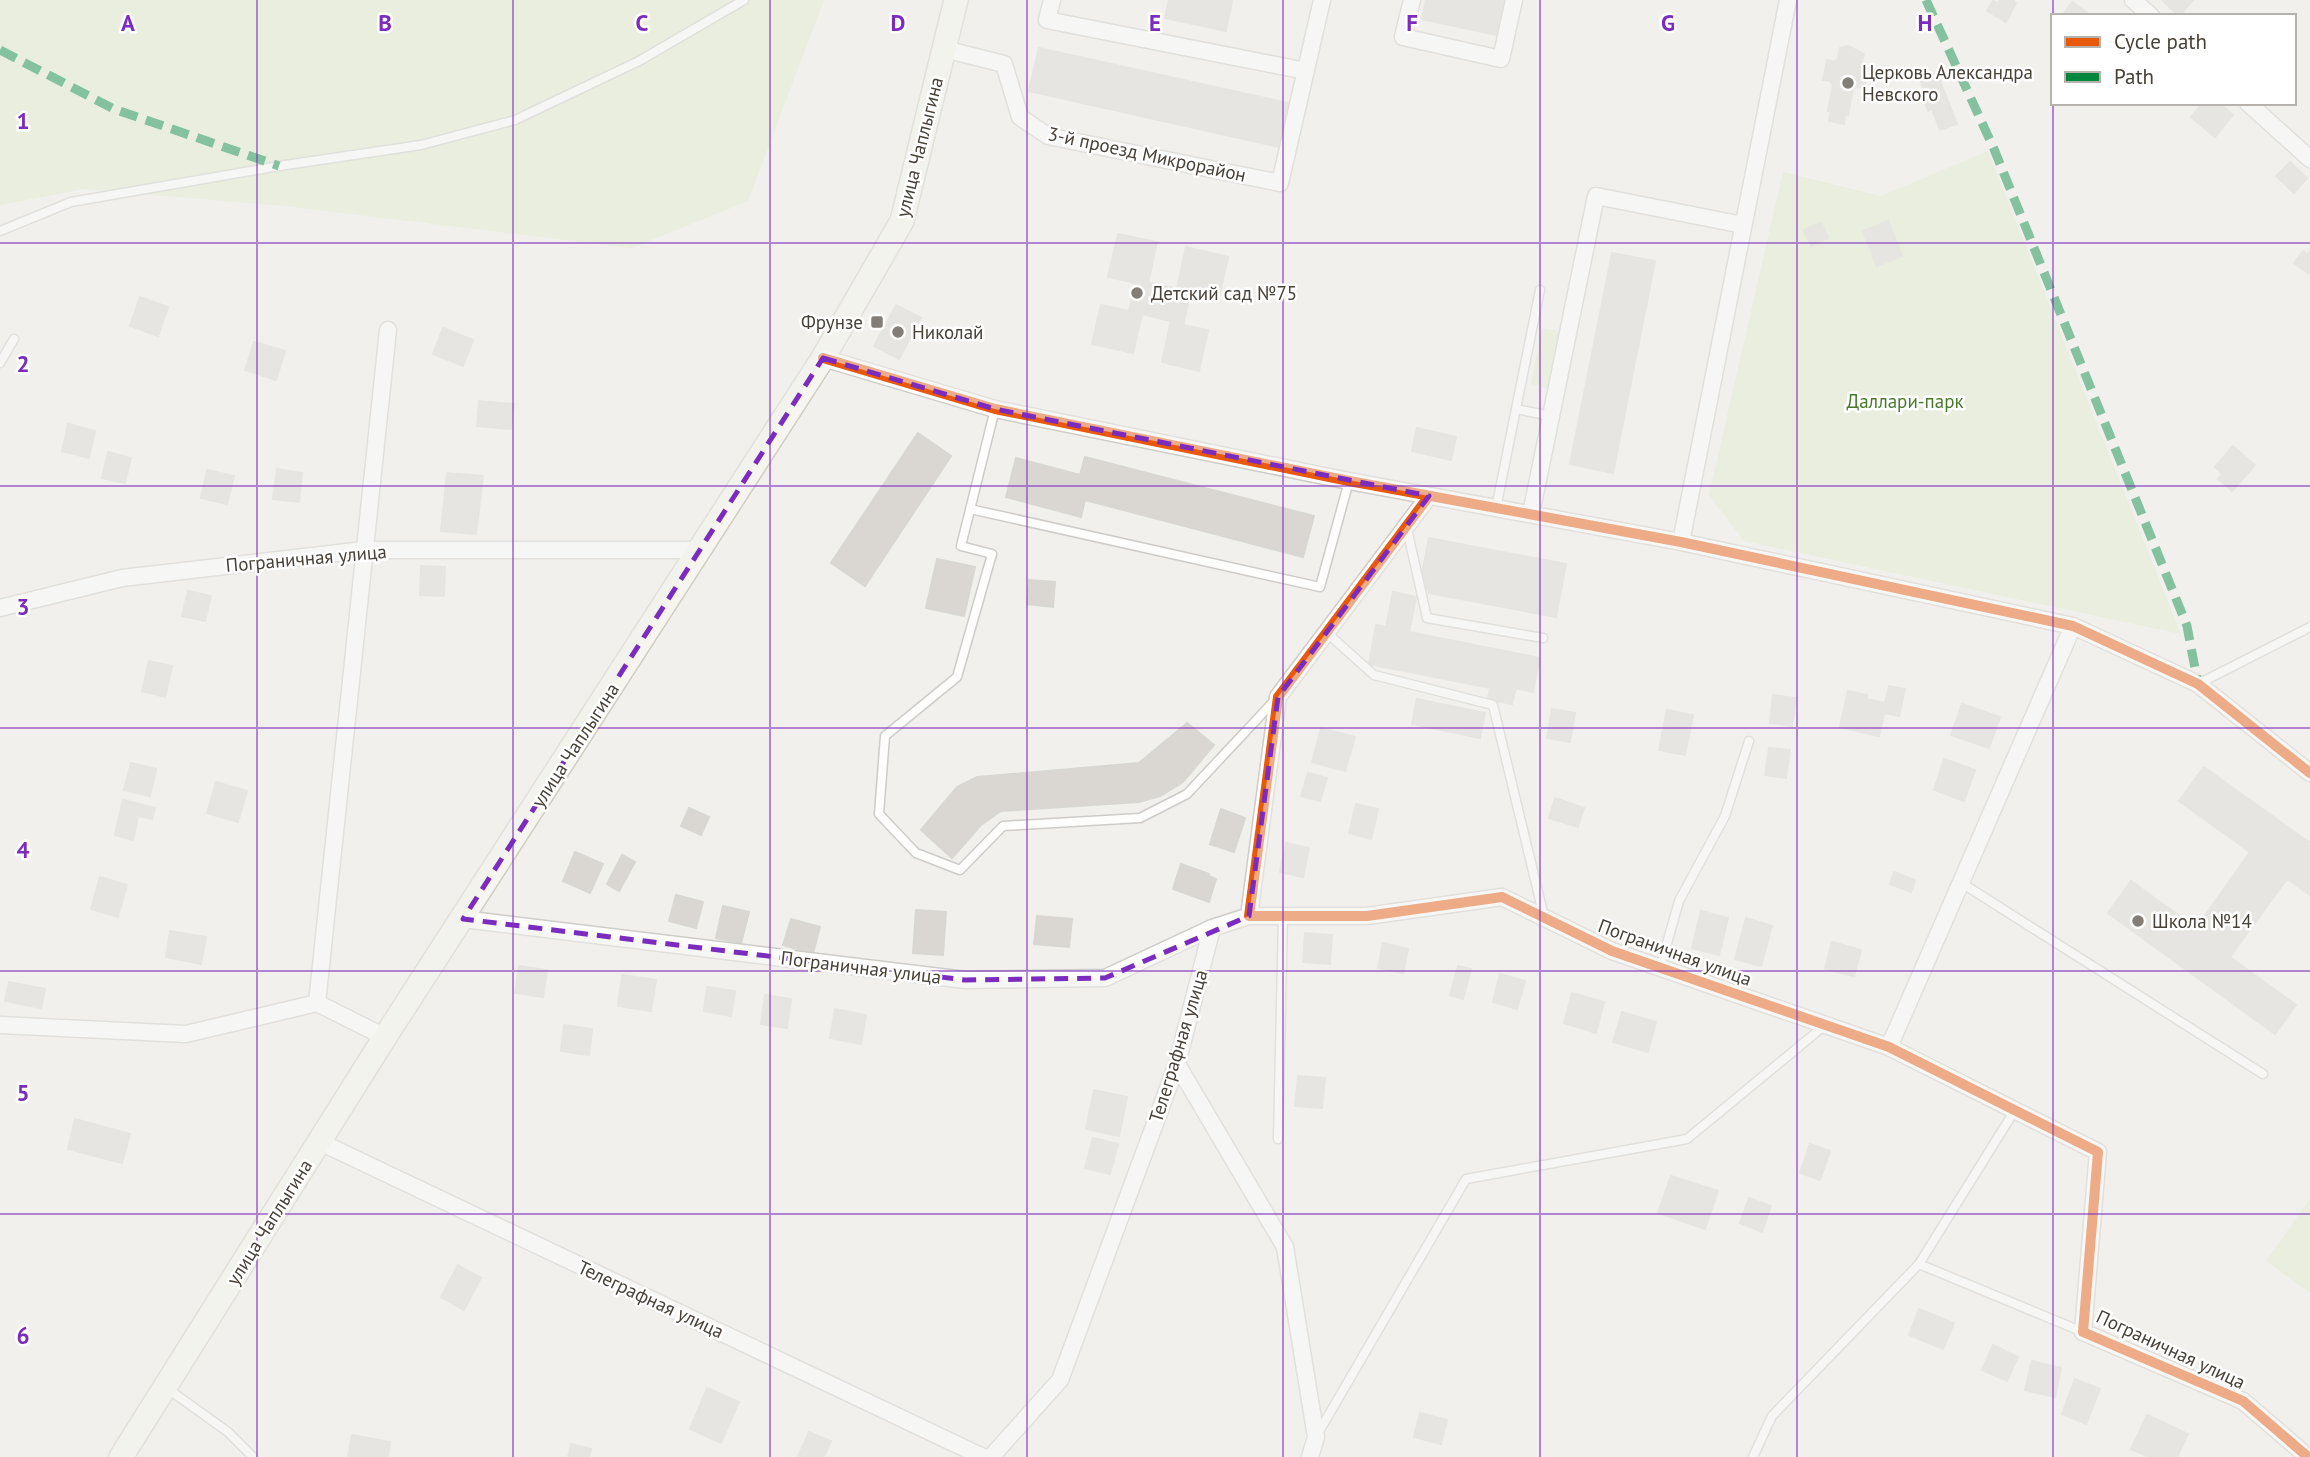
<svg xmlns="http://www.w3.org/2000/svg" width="2310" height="1457" viewBox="0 0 2310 1457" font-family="'PT Sans',sans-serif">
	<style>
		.green { fill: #dfebcd }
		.building { fill: #dad7d3; stroke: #d9d7d2; stroke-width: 2 }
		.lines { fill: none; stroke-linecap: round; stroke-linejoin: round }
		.service-casing { stroke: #ceccc8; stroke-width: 11 }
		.minor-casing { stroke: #ceccc8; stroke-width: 19 }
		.secondary-casing { stroke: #d0cdc3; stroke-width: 26 }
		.service { stroke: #fdfdfc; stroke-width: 8 }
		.minor { stroke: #fdfdfc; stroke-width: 16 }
		.secondary { stroke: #f7f5ef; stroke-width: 23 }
		.quiet { stroke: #00873e; stroke-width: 9; stroke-dasharray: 18 9; stroke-linecap: butt }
		.cycleway-casing { stroke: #fff; stroke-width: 15 }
		.cycleway { stroke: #e8590c; stroke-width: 10 }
		.marked { fill: none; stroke: #7b2cbf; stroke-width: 5; stroke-dasharray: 14 9; stroke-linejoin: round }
		.grid { fill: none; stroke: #7b2cbf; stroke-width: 2; stroke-opacity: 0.55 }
		.poi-dot { fill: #837e77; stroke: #fff; stroke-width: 2.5 }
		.labels { text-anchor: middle; stroke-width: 5; stroke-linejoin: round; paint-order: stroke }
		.poi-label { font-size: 19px; fill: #484138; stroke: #fff; text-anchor: start }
		.street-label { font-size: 19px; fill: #484138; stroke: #fff }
		.park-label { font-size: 19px; fill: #4b792c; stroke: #fff }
		.grid-label { font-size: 23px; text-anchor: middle; font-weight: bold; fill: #7b2cbf; stroke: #fff; stroke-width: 5; stroke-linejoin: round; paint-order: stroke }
	</style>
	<rect width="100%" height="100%" fill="#f1f0ec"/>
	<path class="green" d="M 0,0 L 824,0 L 748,201 L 632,248 L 284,206 L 84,189 L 0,205 Z
		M 1988,151 L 2181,634 L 1744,541 L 1709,495 L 1783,172 L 1881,196 Z
		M 1542,328 L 1559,331 L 1547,388 L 1531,384 Z
		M 2310,1199 L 2310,1293 L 2266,1261 Z"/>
	<path class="building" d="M 1169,0 L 1232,0 L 1226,31 L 1165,18 Z
		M 1426,0 L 1504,0 L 1496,35 L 1422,19 Z
		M 2000,0 L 2012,0 L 2016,3 L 2006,22 L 1987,11 L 1993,1 L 1998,4 Z
		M 2162,0 L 2193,0 L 2179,16 Z
		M 2072,2 L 2089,14 L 2087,16 L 2062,16 Z
		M 1848,46 L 1864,54 L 1861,64 L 1859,64 L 1861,67 L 1868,68 L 1864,88 L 1857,87 L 1853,89 L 1848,115 L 1845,114 L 1844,124 L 1829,121 L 1831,111 L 1828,111 L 1833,85 L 1830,81 L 1823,80 L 1827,60 L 1834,62 L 1838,59 L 1840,48 Z
		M 1039,48 L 1292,104 L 1283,148 L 1029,91 Z
		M 1937,73 L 1957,124 L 1940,130 L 1932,109 L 1928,111 L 1925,103 L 1929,101 L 1920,80 Z
		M 2203,103 L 2220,103 L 2233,115 L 2215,137 L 2191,117 Z
		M 2290,162 L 2307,178 L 2294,193 L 2276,176 Z
		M 1888,221 L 1902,256 L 1877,266 L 1863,231 Z
		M 1821,223 L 1828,238 L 1811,246 L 1804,230 Z
		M 1118,234 L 1157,242 L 1148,283 L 1177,289 L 1186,247 L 1228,257 L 1219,297 L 1191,291 L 1183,325 L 1208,330 L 1199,371 L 1162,362 L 1171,321 L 1142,314 L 1133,353 L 1092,344 L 1101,305 L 1129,311 L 1136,283 L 1108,277 Z
		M 2303,251 L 2308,254 L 2310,251 L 2310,274 L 2294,263 Z
		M 1612,253 L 1655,261 L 1613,473 L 1570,464 Z
		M 140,297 L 168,307 L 158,336 L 130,326 Z
		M 896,305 L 921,318 L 899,359 L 874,346 Z
		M 443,328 L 473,340 L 463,366 L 433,354 Z
		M 254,342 L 285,351 L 276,380 L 245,370 Z
		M 479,401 L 514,404 L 511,429 L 477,426 Z
		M 68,424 L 95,431 L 89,458 L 62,451 Z
		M 1417,428 L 1456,437 L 1451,460 L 1412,451 Z
		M 918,433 L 951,456 L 865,586 L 831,563 Z
		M 2233,446 L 2255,465 L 2232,491 L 2218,479 L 2223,474 L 2215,467 Z
		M 108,452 L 131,458 L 125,483 L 102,478 Z
		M 1085,457 L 1314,516 L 1303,557 L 1085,500 L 1081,517 L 1006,497 L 1016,458 L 1080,475 Z
		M 277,469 L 302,473 L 299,502 L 273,499 Z
		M 207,470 L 234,476 L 227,504 L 201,498 Z
		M 447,473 L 483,476 L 476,534 L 441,531 Z
		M 1429,538 L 1566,564 L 1556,617 L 1429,593 L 1422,574 Z
		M 937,559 L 975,567 L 964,616 L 926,608 Z
		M 421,566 L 445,567 L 444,596 L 420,595 Z
		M 1029,580 L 1055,582 L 1053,607 L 1027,604 Z
		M 188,591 L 211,596 L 205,621 L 182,616 Z
		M 1393,592 L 1416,597 L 1409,632 L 1540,658 L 1533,692 L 1516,688 L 1512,704 L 1488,699 L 1490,688 L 1369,664 L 1376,625 L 1386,627 Z
		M 149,661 L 172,666 L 165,697 L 142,691 Z
		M 1889,686 L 1905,689 L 1899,716 L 1884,713 L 1879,736 L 1840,727 L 1848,691 L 1867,695 L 1866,699 L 1885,703 Z
		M 1773,695 L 1796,698 L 1792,726 L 1770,723 Z
		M 1417,699 L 1485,713 L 1480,738 L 1412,724 Z
		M 1962,704 L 2000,717 L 1989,748 L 1951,735 Z
		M 1552,709 L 1575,713 L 1570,742 L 1547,738 Z
		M 1667,710 L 1693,715 L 1685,755 L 1659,750 Z
		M 1187,723 L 1214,745 L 1183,782 L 1160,796 L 1139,802 L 1001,811 L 981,825 L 952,858 L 921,830 L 957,787 L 977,777 L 1139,763 Z
		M 1321,728 L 1355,737 L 1345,771 L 1312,762 Z
		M 1769,748 L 1790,750 L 1786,778 L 1765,775 Z
		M 1944,759 L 1975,770 L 1964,801 L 1934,790 Z
		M 131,763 L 156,769 L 150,796 L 124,790 Z
		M 2204,767 L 2310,843 L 2310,895 L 2287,879 L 2230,957 L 2296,1005 L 2275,1034 L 2108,913 L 2131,881 L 2196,928 L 2250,852 L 2179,801 Z
		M 1308,773 L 1327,778 L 1320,801 L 1301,796 Z
		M 216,782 L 247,791 L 238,822 L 207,813 Z
		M 1555,798 L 1584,808 L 1578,827 L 1549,818 Z
		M 123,800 L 155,808 L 152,819 L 138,816 L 133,840 L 115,835 Z
		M 1356,804 L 1378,809 L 1371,839 L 1349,833 Z
		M 689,808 L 709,817 L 701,835 L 681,826 Z
		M 1221,809 L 1245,818 L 1234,852 L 1210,844 Z
		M 1286,843 L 1309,848 L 1303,877 L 1280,872 Z
		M 575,852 L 603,864 L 590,893 L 563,881 Z
		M 622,855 L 635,862 L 619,891 L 607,884 Z
		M 1181,864 L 1209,874 L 1209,876 L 1216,879 L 1209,902 L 1173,889 Z
		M 1894,872 L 1915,880 L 1911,892 L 1890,884 Z
		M 100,877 L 127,885 L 118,917 L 91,909 Z
		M 676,895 L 703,902 L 696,928 L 669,921 Z
		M 723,906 L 749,912 L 741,943 L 716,938 Z
		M 916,910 L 946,912 L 943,955 L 913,953 Z
		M 1701,911 L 1728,918 L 1719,955 L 1692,948 Z
		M 1037,916 L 1072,919 L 1069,947 L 1034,944 Z
		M 1746,918 L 1772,926 L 1761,966 L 1735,959 Z
		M 791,919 L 820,927 L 813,953 L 783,945 Z
		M 170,931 L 206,937 L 201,964 L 166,957 Z
		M 1305,933 L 1332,935 L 1330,964 L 1303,962 Z
		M 1832,942 L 1861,950 L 1854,976 L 1825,969 Z
		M 1383,943 L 1408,949 L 1403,973 L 1378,968 Z
		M 519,966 L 547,970 L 543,997 L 515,993 Z
		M 1458,966 L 1471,969 L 1463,999 L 1450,995 Z
		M 1500,974 L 1525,981 L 1517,1009 L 1493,1002 Z
		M 622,975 L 656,980 L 651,1011 L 618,1006 Z
		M 9,982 L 45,989 L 41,1008 L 5,1001 Z
		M 707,987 L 735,991 L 731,1016 L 704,1011 Z
		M 1572,993 L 1604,1002 L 1596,1033 L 1564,1023 Z
		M 765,995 L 791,999 L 787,1028 L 761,1024 Z
		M 835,1009 L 866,1015 L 861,1044 L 830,1038 Z
		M 1622,1012 L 1656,1022 L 1648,1052 L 1613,1042 Z
		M 564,1025 L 592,1029 L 589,1055 L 561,1051 Z
		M 1298,1076 L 1325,1078 L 1322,1108 L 1295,1106 Z
		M 1094,1090 L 1127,1097 L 1119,1136 L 1086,1129 Z
		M 75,1119 L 130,1134 L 122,1163 L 68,1149 Z
		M 1093,1138 L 1118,1144 L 1110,1174 L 1085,1168 Z
		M 1810,1144 L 1830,1151 L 1820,1180 L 1800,1173 Z
		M 1671,1176 L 1718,1191 L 1705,1229 L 1658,1213 Z
		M 1749,1198 L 1771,1206 L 1762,1232 L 1740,1223 Z
		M 458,1265 L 481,1278 L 464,1310 L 441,1297 Z
		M 1919,1309 L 1954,1323 L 1943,1349 L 1909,1335 Z
		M 1993,1345 L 2018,1357 L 2007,1381 L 1982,1370 Z
		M 2032,1361 L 2061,1368 L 2055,1397 L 2025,1390 Z
		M 2075,1379 L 2100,1389 L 2086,1424 L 2062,1414 Z
		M 707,1388 L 739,1402 L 721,1443 L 690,1429 Z
		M 1420,1413 L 1447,1420 L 1441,1444 L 1414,1437 Z
		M 2147,1415 L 2188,1434 L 2177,1457 L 2149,1457 L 2131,1449 Z
		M 809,1432 L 831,1441 L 824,1457 L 798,1457 Z
		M 352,1435 L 390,1442 L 388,1457 L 348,1457 Z
		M 571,1444 L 591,1449 L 589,1457 L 568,1457 Z"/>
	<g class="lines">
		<defs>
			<path id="service" d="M 0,231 L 71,202 L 279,166 L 421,145 L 515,120 L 639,61 L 744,0
				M 0,363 L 14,339
				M 995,409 L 961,546 L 992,554 L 957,677 L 885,736 L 879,814 L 916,853 L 960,870 L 1003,826 L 1140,818 L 1187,794 L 1276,699
				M 1516,409 L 1551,416
				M 1496,508 L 1540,290
				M 970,509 L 1320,587 L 1349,481
				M 1407,529 L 1427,618 L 1543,638
				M 1326,632 L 1374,675 L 1493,705 L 1544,917
				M 2198,684 L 2310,627
				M 1960,882 L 2263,1074
				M 1660,968 L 1679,901 L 1725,816 L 1749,741
				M 1278,1139 L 1283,916
				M 1919,1264 L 2015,1110
				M 168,1389 L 228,1432 L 253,1457
				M 1317,1435 L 1466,1179 L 1687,1139 L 1824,1026
				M 1753,1457 L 1772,1416 L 1919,1264 L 2083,1332"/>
			<path id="minor" d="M 1052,0 L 1047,20 L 1306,71
				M 1412,0 L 1403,37 L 1501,59 L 1514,0
				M 2133,0 L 2151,16
				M 944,49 L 1004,64 L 1020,117 L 1048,136 L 1280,183 L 1322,0
				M 2248,103 L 2310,159
				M 823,358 L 995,409 L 1349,481 L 1681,542 L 2073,626 L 2198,684 L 2310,773
				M 1429,496 L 1278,697 L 1249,916 L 1367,916 L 1502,897 L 1612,951 L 1889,1047 L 2098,1152 L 2083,1332 L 2243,1401 L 2308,1457
				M 1531,514 L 1596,196 L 1743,225
				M 1681,542 L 1788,0
				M 0,608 L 122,578 L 364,550 L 699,550
				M 463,919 L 965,980 L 1105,978 L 1212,928 L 1249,916
				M 317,1003 L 388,330
				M 0,1025 L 186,1034 L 317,1003 L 385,1037
				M 1889,1047 L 2073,626
				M 1177,1064 L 1285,1247 L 1316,1437 L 1310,1457
				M 320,1142 L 983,1457
				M 991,1457 L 1060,1380 L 1177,1064 L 1212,928"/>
			<path id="secondary" d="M 121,1457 L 385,1037 L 823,358 L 902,221 L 956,0"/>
		</defs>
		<use href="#service" class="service-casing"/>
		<use href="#minor" class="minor-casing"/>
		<use href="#secondary" class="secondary-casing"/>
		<use href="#service" class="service"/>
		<use href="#minor" class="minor"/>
		<use href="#secondary" class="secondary"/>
		<path class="quiet" d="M 1926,0 L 1994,149 L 2187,626 L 2198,684
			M 0,50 L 114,109 L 279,166"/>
		<defs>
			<path id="cycleway" d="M 823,358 L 995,409 L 1349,481 L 1681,542 L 2073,626 L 2198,684 L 2310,773
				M 1429,496 L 1278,697 L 1249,916 L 1367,916 L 1502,897 L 1612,951 L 1889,1047 L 2098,1152 L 2083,1332 L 2243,1401 L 2308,1457"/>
		</defs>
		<use href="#cycleway" class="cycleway-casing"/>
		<use href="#cycleway" class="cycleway"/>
	</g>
	<path d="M0 0H2310V1457H0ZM 823,358 L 995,409 L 1429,496 L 1278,697 L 1249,916 L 1105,978 L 965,980 L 463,919 Z" fill="#f1f0ec" fill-opacity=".55" fill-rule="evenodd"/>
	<path class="marked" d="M 823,358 L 995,409 L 1429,496 L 1278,697 L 1249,916 L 1105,978 L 965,980 L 463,919 Z"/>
	<path class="grid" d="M 257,0 L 257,1457M 513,0 L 513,1457M 770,0 L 770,1457M 1027,0 L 1027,1457M 1283,0 L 1283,1457M 1540,0 L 1540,1457M 1797,0 L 1797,1457M 2053,0 L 2053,16M 2053,103 L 2053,1457M 0,243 L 2310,243M 0,486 L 2310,486M 0,728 L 2310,728M 0,971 L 2310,971M 0,1214 L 2310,1214"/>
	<g class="poi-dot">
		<circle cx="1848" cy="83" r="7"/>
		<circle cx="1137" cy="293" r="7"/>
		<rect x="870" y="315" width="14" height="14" rx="3.5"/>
		<circle cx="898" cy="332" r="7"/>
		<circle cx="2138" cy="921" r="7"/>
	</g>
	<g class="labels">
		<g class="poi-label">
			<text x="1862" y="79">Церковь Александра<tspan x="1862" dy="22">Невского</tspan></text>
			<text x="1151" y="300">Детский сад №75</text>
			<text x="863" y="329" text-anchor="end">Фрунзе</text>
			<text x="912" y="339">Николай</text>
			<text x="2152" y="928">Школа №14</text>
		</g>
		<g class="street-label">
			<text transform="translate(919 147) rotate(-76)" y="7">улица Чаплыгина</text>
			<text transform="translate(1147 154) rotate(12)" y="7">3-й проезд Микрорайон</text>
			<text transform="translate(306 558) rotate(-5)" y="7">Пограничная улица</text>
			<text transform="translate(575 745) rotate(-57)" y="7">улица Чаплыгина</text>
			<text transform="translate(1675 952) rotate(20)" y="7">Пограничная улица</text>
			<text transform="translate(861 967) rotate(7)" y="7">Пограничная улица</text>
			<text transform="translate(1178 1046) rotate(-73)" y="7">Телеграфная улица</text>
			<text transform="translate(269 1222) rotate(-58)" y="7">улица Чаплыгина</text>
			<text transform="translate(651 1299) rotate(25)" y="7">Телеграфная улица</text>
			<text transform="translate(2171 1349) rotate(25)" y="7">Пограничная улица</text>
		</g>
		<g class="park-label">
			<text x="1905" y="408">Даллари-парк</text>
		</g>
	</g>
	<g class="grid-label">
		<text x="128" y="31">A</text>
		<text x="385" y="31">B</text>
		<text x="642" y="31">C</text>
		<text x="898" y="31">D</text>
		<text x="1155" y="31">E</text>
		<text x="1412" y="31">F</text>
		<text x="1668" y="31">G</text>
		<text x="1925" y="31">H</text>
		<text x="23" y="129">1</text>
		<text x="23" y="372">2</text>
		<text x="23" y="615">3</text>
		<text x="23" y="858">4</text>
		<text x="23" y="1101">5</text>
		<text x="23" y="1344">6</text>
	</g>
	<rect x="2051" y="14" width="245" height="91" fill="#ffffff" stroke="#b6b3af" stroke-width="2"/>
	<rect x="2065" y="37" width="35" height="10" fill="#e8590c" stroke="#b6b3af" stroke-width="2"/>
	<text x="2114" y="49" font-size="21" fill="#484138">Cycle path</text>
	<rect x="2065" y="72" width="35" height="10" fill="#00873e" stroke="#b6b3af" stroke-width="2"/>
	<text x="2114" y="84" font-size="21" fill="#484138">Path</text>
</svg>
